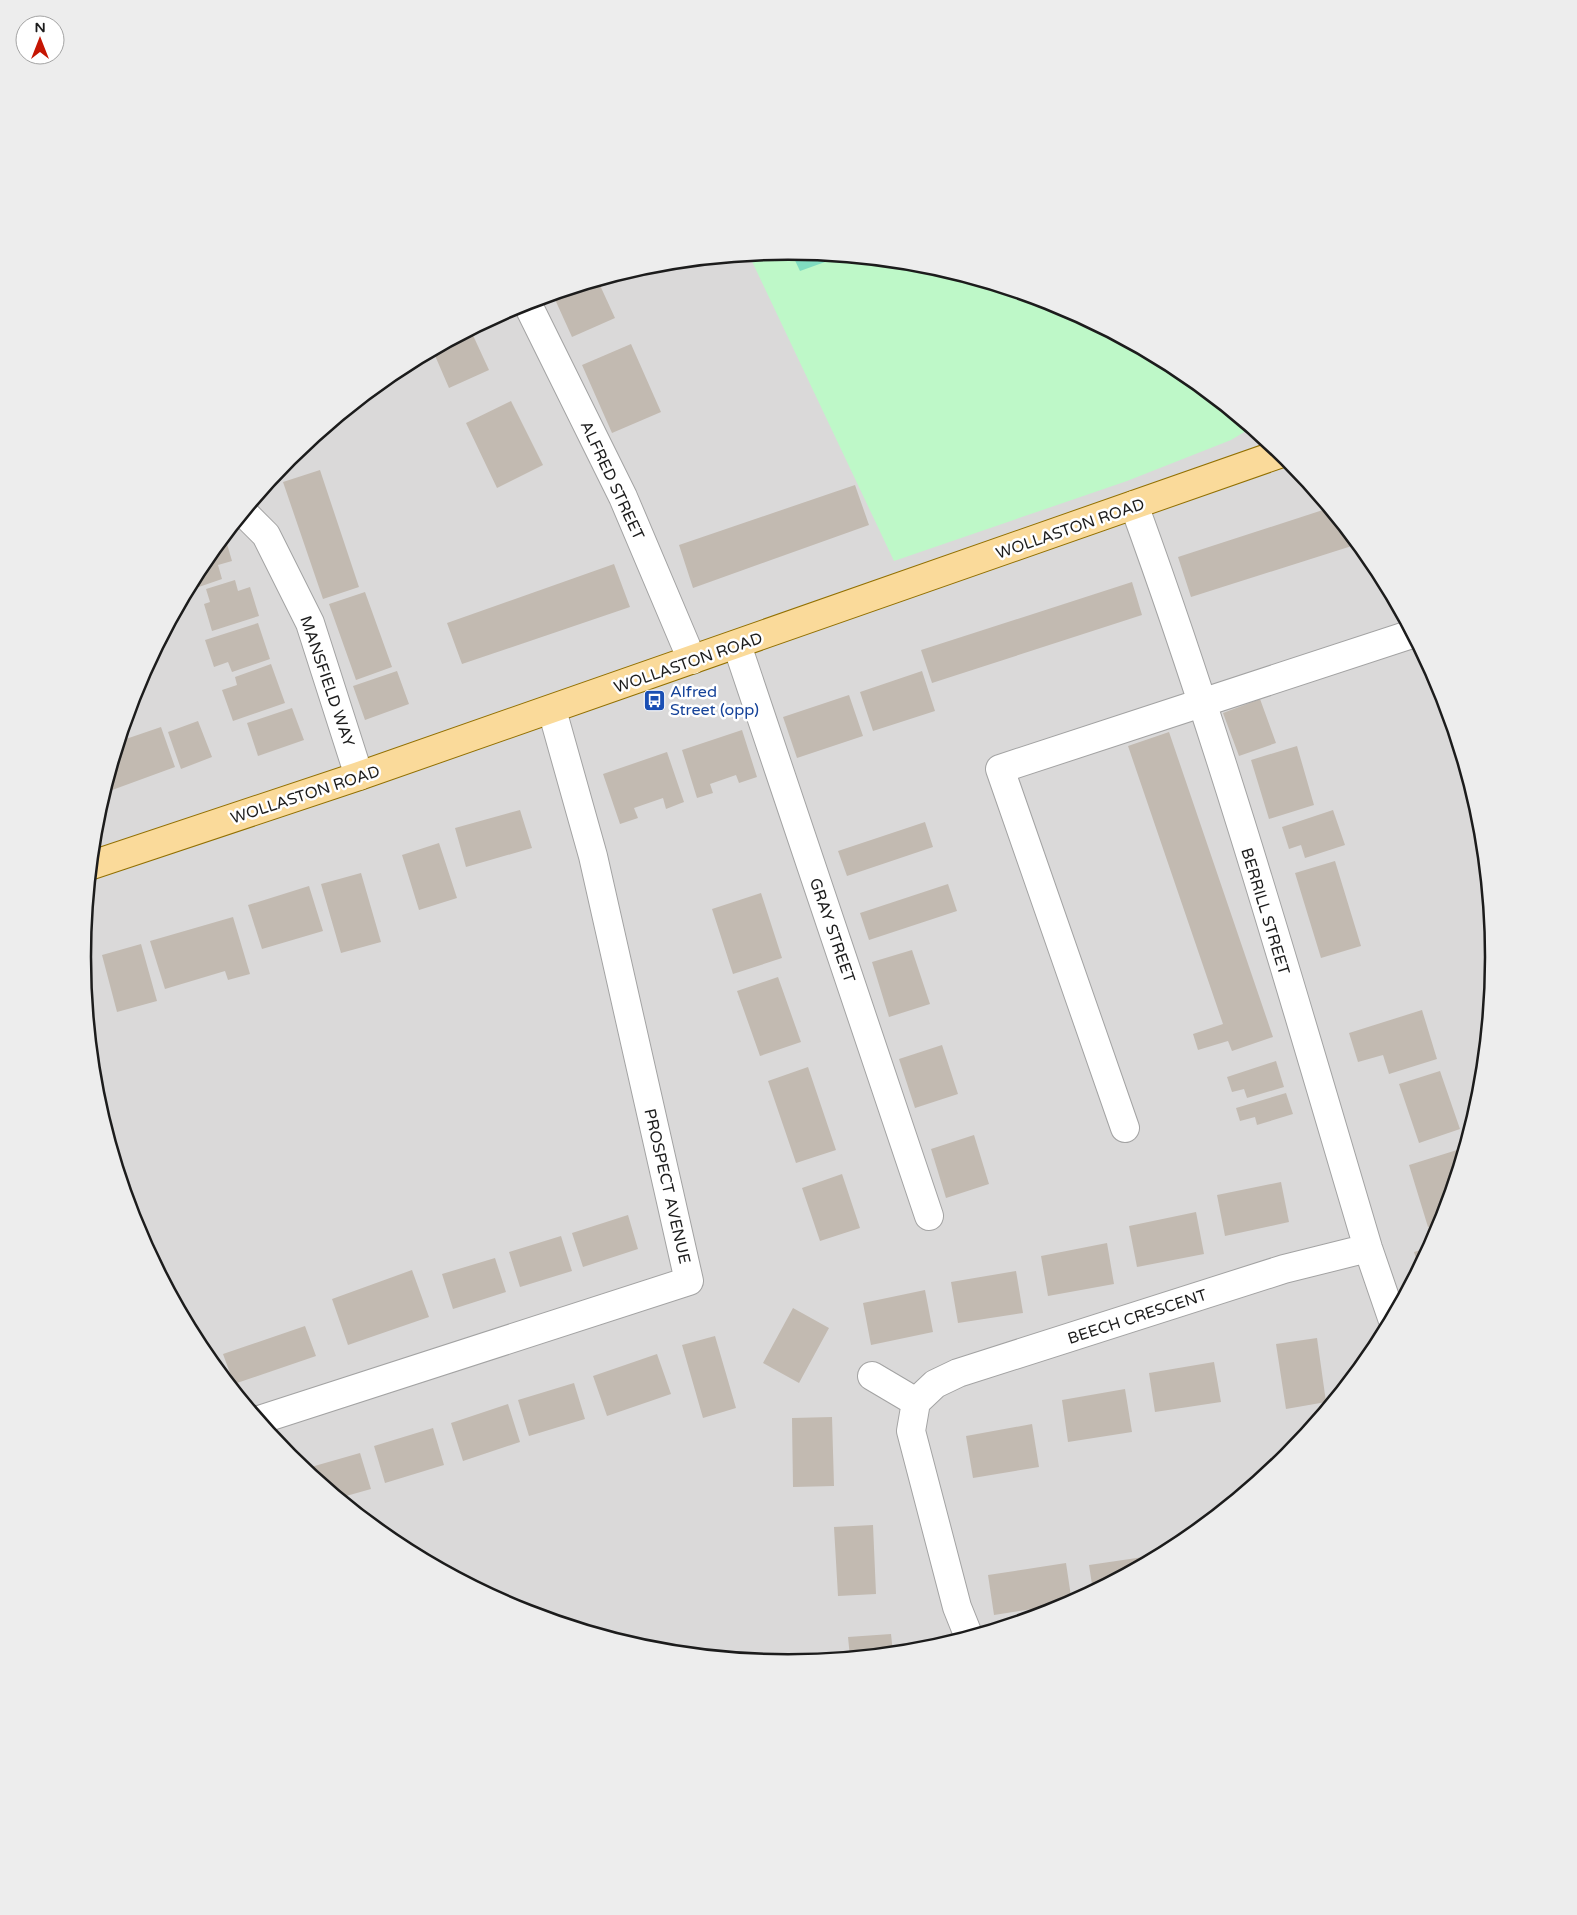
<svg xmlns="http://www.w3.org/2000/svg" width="1577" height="1915" viewBox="0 0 1577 1915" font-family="'Varela Round',sans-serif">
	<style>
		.residential { fill: #dad9d9 }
		.park { fill: #bef8c8 }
		.pitch { fill: #80dcc1 }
		.building { fill: #c2bab1 }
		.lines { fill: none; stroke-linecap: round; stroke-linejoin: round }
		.minor-casing { stroke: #a3a3a3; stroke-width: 30 }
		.major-casing { stroke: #927002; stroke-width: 30 }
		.minor { stroke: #fff; stroke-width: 28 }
		.major { stroke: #fada9a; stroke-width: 28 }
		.labels { text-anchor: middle; stroke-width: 5; stroke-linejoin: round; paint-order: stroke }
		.street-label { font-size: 16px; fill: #1c1c1c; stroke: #fff }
		.transit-label { font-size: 16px; fill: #164399; stroke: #fff; text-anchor: start }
		.rim { fill: none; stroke: #1c1c1c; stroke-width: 2.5 }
	</style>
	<rect width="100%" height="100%" fill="#edebe2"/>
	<path class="residential" d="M84 957a704 704 0 1 1 1408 0a704 704 0 1 1-1408 0Z"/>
	<path class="park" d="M 789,252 L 927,265 L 1059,305 L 1181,371 L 1251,428 L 1231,440 L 1127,481 L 894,561 L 749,255 Z"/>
	<path class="pitch" d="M 791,252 L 839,257 L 800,271 Z"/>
	<path class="building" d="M 598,281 L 615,318 L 572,337 L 553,295 Z
		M 471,331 L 489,370 L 449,388 L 433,351 Z
		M 631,344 L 661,412 L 612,433 L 582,365 Z
		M 511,401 L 543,465 L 497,488 L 466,423 Z
		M 287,461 L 290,468 L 275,475 L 277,474 Z
		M 320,470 L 359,587 L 323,599 L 283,482 Z
		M 855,485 L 869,525 L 693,588 L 679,545 Z
		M 1329,508 L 1358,544 L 1191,597 L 1178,557 Z
		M 225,537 L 232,561 L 218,565 L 222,579 L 193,589 L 191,585 L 202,565 Z
		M 614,564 L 630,607 L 462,664 L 447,623 Z
		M 235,580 L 238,591 L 250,587 L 259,616 L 212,631 L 204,604 L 210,602 L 206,589 Z
		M 1132,582 L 1142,615 L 932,683 L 921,650 Z
		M 365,592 L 392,667 L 356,680 L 329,604 Z
		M 258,623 L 270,659 L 232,672 L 228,662 L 214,667 L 205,640 Z
		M 271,664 L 285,703 L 233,721 L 222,690 L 237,685 L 235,677 Z
		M 397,671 L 409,704 L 365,720 L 353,686 Z
		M 922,671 L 935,711 L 873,731 L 860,692 Z
		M 849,695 L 863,736 L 797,758 L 783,717 Z
		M 1260,699 L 1276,743 L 1239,756 L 1223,713 Z
		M 292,708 L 304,740 L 258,756 L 247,723 Z
		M 198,721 L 212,757 L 181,769 L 168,732 Z
		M 161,727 L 175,767 L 104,793 L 120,741 Z
		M 742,730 L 757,777 L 739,783 L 736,775 L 710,784 L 713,793 L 697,798 L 682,750 Z
		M 1169,732 L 1273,1037 L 1232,1051 L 1228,1041 L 1198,1050 L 1193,1034 L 1223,1024 L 1128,746 Z
		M 1297,746 L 1314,805 L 1269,819 L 1251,760 Z
		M 667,752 L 684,802 L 666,809 L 663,798 L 634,808 L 638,818 L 620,824 L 603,774 Z
		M 520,810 L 532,848 L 466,867 L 455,828 Z
		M 1333,810 L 1345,845 L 1305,858 L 1301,845 L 1289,849 L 1282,827 Z
		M 925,822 L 933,847 L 847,876 L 838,851 Z
		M 439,843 L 457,898 L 419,910 L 402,855 Z
		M 1335,861 L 1361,946 L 1321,958 L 1295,873 Z
		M 361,873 L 381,942 L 341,953 L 321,884 Z
		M 948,884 L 957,911 L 869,940 L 860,913 Z
		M 309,886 L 323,931 L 262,949 L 248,905 Z
		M 761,893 L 782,958 L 733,974 L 712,909 Z
		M 233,917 L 250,974 L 228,980 L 225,971 L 165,989 L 150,941 Z
		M 141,944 L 157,1001 L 117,1012 L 102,955 Z
		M 912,950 L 930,1004 L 889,1017 L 872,962 Z
		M 778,977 L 801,1042 L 760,1056 L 737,991 Z
		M 87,999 L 94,1022 L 89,1023 Z
		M 1422,1010 L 1437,1059 L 1389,1074 L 1383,1055 L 1358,1062 L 1349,1033 Z
		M 942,1045 L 958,1094 L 915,1108 L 899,1059 Z
		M 1276,1061 L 1284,1087 L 1247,1098 L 1244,1089 L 1232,1092 L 1227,1077 Z
		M 808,1067 L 836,1150 L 796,1163 L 768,1081 Z
		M 1440,1071 L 1460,1129 L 1419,1143 L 1399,1084 Z
		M 1286,1093 L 1293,1114 L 1257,1125 L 1255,1117 L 1240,1121 L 1236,1108 Z
		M 974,1135 L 989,1184 L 946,1198 L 931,1149 Z
		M 1457,1150 L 1461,1162 L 1442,1222 L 1428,1227 L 1409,1165 Z
		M 842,1174 L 860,1228 L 820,1241 L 802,1188 Z
		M 1281,1182 L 1289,1222 L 1225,1236 L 1217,1195 Z
		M 1196,1212 L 1204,1254 L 1137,1267 L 1129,1226 Z
		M 628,1215 L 638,1249 L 583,1267 L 572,1233 Z
		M 561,1236 L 572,1271 L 520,1287 L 509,1252 Z
		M 1107,1243 L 1114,1284 L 1048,1296 L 1041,1256 Z
		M 1431,1247 L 1419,1268 L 1414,1252 Z
		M 495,1258 L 506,1292 L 453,1309 L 442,1274 Z
		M 412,1270 L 429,1317 L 348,1345 L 332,1299 Z
		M 1016,1271 L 1023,1313 L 958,1323 L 951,1282 Z
		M 925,1290 L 933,1332 L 871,1345 L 863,1303 Z
		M 793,1308 L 829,1328 L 799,1383 L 763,1363 Z
		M 305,1326 L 316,1356 L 234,1384 L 223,1354 Z
		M 715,1336 L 736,1408 L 703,1418 L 682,1345 Z
		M 1317,1338 L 1326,1402 L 1286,1409 L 1276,1344 Z
		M 657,1354 L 671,1394 L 607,1416 L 593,1376 Z
		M 1214,1362 L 1221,1402 L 1155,1412 L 1149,1373 Z
		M 574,1383 L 585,1419 L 529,1436 L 518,1400 Z
		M 1125,1389 L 1132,1432 L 1068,1442 L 1062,1400 Z
		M 508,1404 L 520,1442 L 463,1461 L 451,1423 Z
		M 832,1417 L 834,1486 L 793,1487 L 792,1418 Z
		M 1032,1424 L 1039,1467 L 973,1478 L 966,1436 Z
		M 433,1428 L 444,1465 L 385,1483 L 374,1446 Z
		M 360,1453 L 371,1489 L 339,1498 L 304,1469 Z
		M 873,1525 L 876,1594 L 838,1596 L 834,1527 Z
		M 1164,1554 L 1130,1571 L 1093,1591 L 1089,1565 Z
		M 1066,1563 L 1072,1603 L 994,1615 L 988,1575 Z
		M 891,1634 L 893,1653 L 850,1657 L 848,1637 Z"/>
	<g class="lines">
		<defs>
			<path id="minor" d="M 527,303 L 623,497 L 692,660
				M 1134,505 C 1223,749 1294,999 1368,1248 L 1392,1318
				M 244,513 L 266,535 L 310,623 L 359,776
				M 737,645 L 929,1216
				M 1125,1128 L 1000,769 L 1412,634
				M 872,1376 L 916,1402
				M 259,1420 L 689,1281 L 593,856 L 552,710
				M 969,1637 L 957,1607 L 911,1431 L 916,1402 L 935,1384 L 958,1373 L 1284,1269 L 1368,1248"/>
			<path id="major" d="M 92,865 L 359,776 L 1282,453"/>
		</defs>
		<use href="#minor" class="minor-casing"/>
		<use href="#major" class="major-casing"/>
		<use href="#minor" class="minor"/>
		<use href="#major" class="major"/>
	</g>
	<defs>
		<symbol id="bus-square" viewBox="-11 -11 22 22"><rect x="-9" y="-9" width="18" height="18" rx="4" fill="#1a4fb4" stroke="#fff"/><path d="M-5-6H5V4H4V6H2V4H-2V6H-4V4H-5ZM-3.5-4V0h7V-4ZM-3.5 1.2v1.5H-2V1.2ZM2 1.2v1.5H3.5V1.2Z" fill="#fff"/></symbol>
	</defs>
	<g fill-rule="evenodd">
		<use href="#bus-square" x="642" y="688" width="25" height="25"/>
	</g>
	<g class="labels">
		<g class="street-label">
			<text transform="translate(613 480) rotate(65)" y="6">ALFRED STREET</text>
			<text transform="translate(1070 528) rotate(-19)" y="6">WOLLASTON ROAD</text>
			<text transform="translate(688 662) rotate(-19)" y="6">WOLLASTON ROAD</text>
			<text transform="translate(328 681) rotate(71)" y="6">MANSFIELD WAY</text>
			<text transform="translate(305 794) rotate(-18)" y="6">WOLLASTON ROAD</text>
			<text transform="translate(1266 911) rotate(73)" y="6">BERRILL STREET</text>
			<text transform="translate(833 930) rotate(71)" y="6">GRAY STREET</text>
			<text transform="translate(668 1186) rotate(77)" y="6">PROSPECT AVENUE</text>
			<text transform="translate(1137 1316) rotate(-18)" y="6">BEECH CRESCENT</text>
		</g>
		<g class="transit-label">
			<text x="670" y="697">Alfred<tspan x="670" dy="18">Street (opp)</tspan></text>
		</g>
	</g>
	<path d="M0 0H1577V1915H0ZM91 957a697 697 0 1 1 1394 0a697 697 0 1 1-1394 0Z" fill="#ededed" fill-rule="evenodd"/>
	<path class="rim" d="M91 957a697 697 0 1 1 1394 0a697 697 0 1 1-1394 0Z"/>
	<g transform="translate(40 40)"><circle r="24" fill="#ffffff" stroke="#a4a4a4"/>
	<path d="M0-4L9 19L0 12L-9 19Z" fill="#c51503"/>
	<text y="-8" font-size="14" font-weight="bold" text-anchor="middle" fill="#1c1c1c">N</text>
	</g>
</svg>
